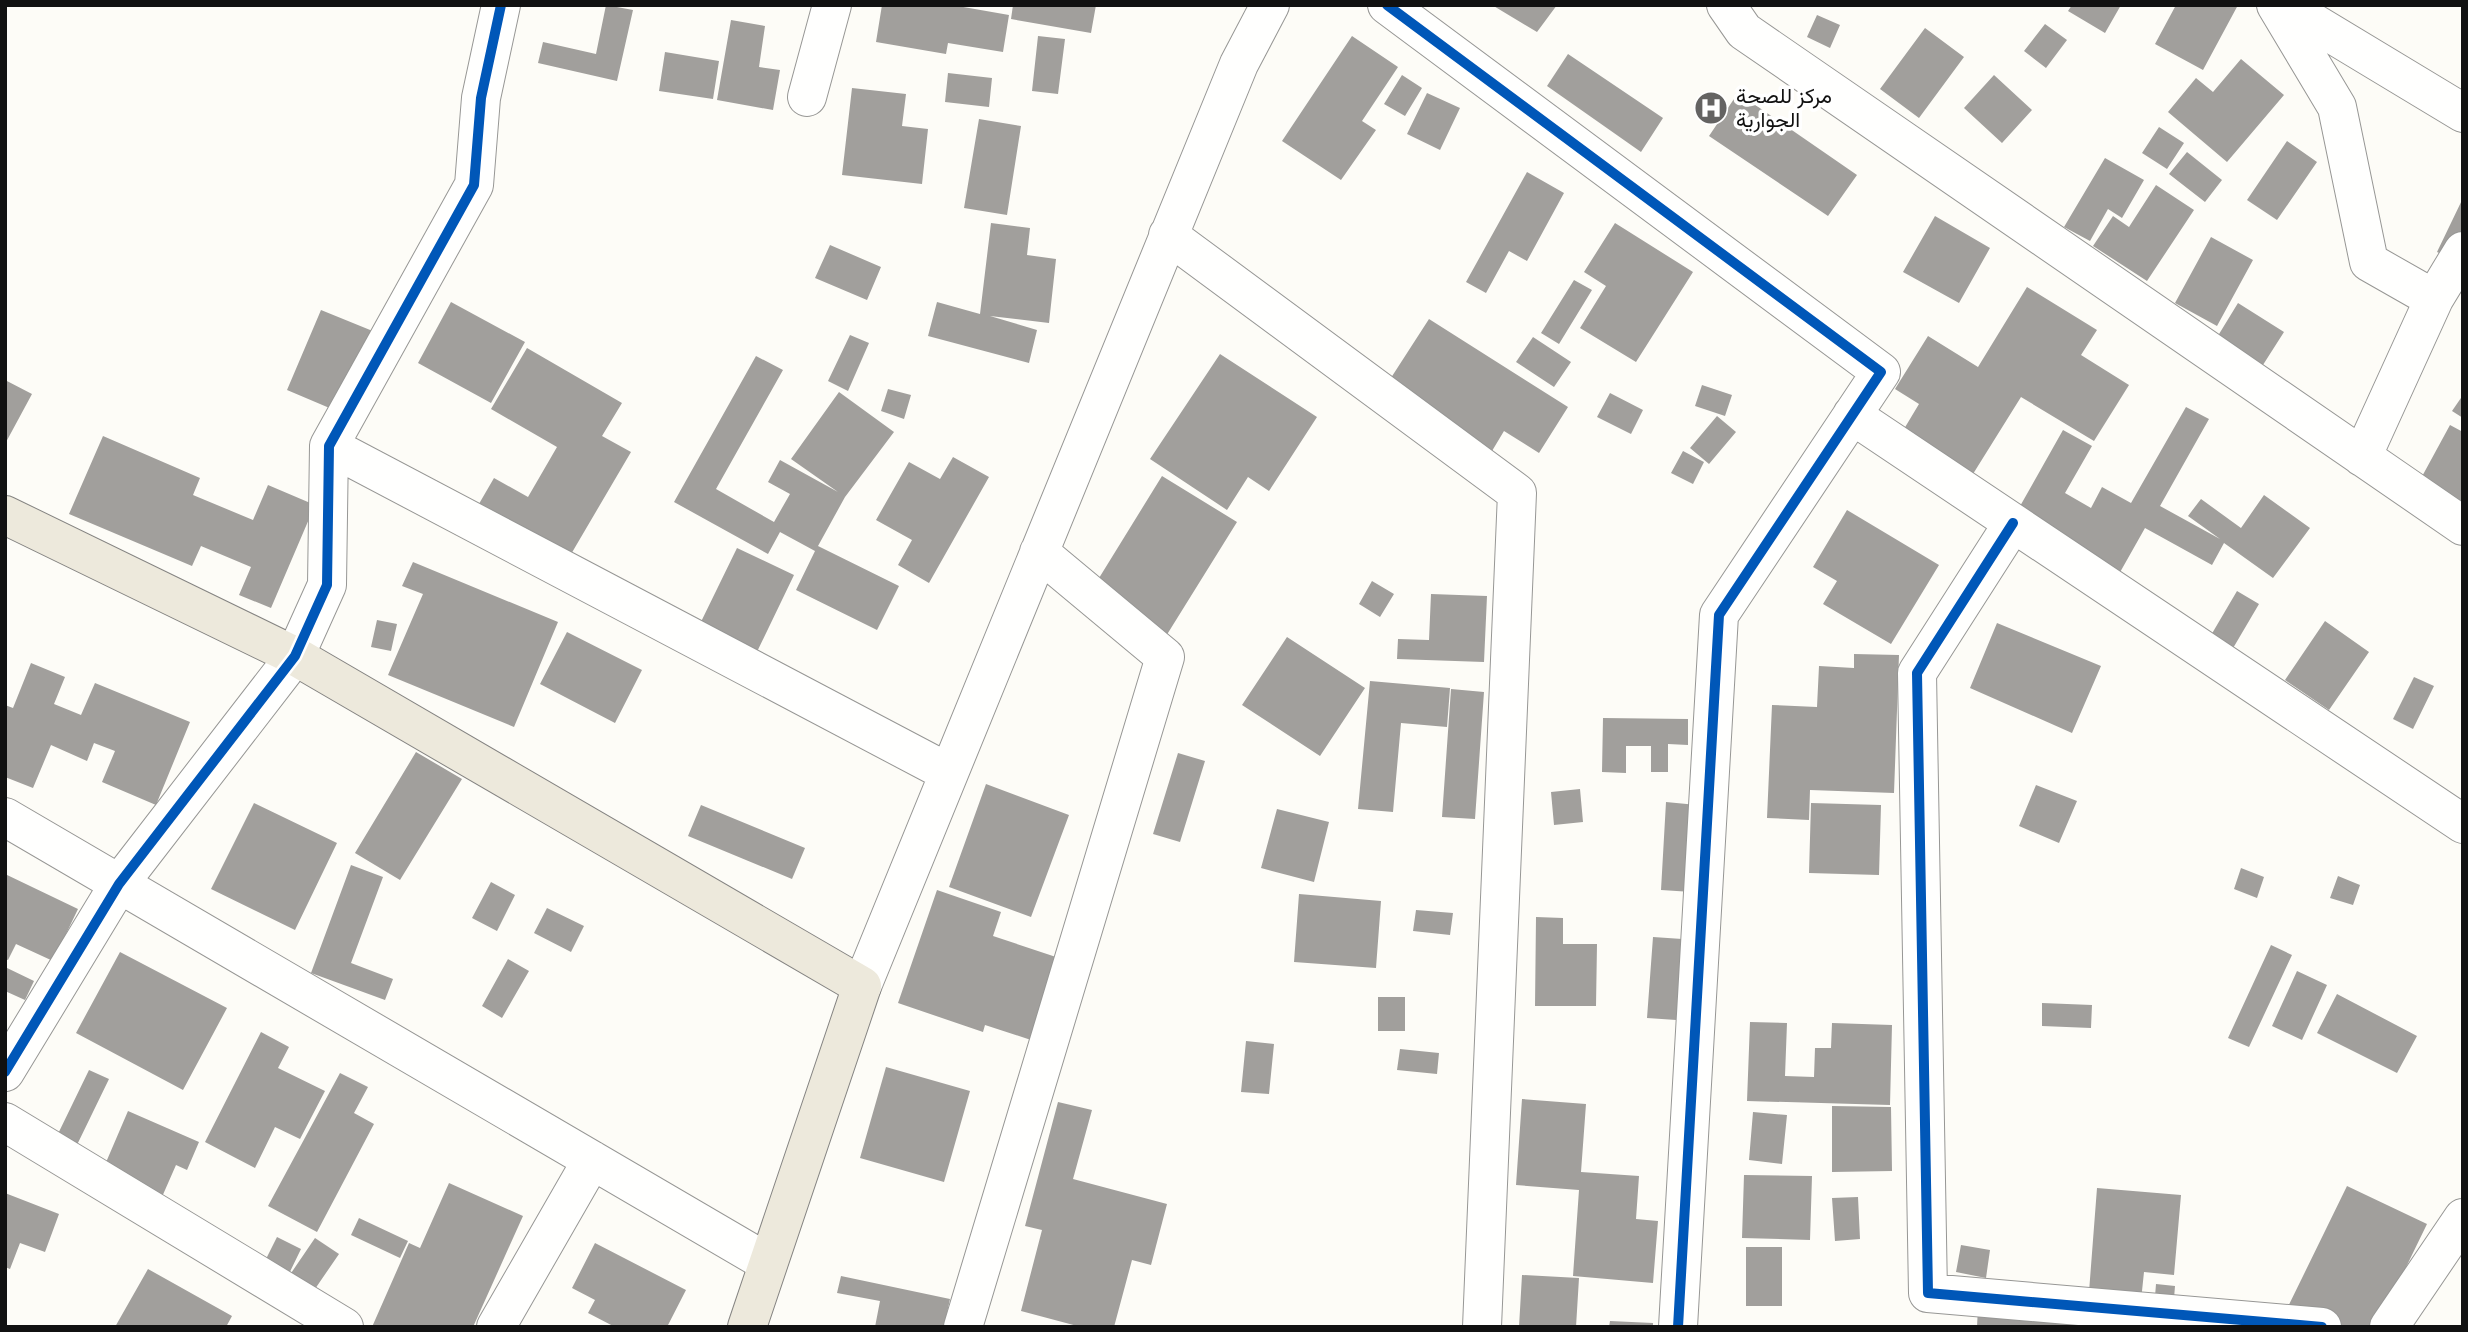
<svg xmlns="http://www.w3.org/2000/svg" width="2468" height="1332" viewBox="0 0 2468 1332" font-family="'Playfair Display',Vazirmatn,serif">
	<style>
		.building { fill: #a19f9c }
		.lines { fill: none; stroke-linecap: round; stroke-linejoin: round }
		.minor-casing { stroke: #979795; stroke-width: 40 }
		.major-casing { stroke: #858482; stroke-width: 40 }
		.minor { stroke: #fffffe; stroke-width: 38 }
		.major { stroke: #ede9dc; stroke-width: 38 }
		.cycleway-casing { stroke: #fff; stroke-width: 15 }
		.cycleway { stroke: #0057b8; stroke-width: 10 }
		.labels { text-anchor: middle; stroke-width: 7; stroke-linejoin: round; paint-order: stroke }
		.poi-label { font-size: 21px; fill: #111; stroke: #fff; text-anchor: start }
	</style>
	<rect width="100%" height="100%" fill="#fdfcf7"/>
	<path class="building" d="M 606,5 L 633,10 L 617,81 L 538,63 L 543,42 L 596,54 Z
		M 882,5 L 952,5 L 1009,15 L 1003,52 L 948,43 L 946,54 L 876,42 Z
		M 1013,5 L 1096,5 L 1091,33 L 1011,19 Z
		M 1492,5 L 1557,5 L 1537,32 Z
		M 2072,5 L 2121,5 L 2105,33 L 2068,11 Z
		M 2176,5 L 2238,5 L 2203,70 L 2155,44 Z
		M 1817,15 L 1840,25 L 1830,48 L 1807,37 Z
		M 731,20 L 765,26 L 759,67 L 780,70 L 773,110 L 717,100 Z
		M 2045,24 L 2067,40 L 2046,68 L 2024,51 Z
		M 1925,28 L 1964,57 L 1919,118 L 1880,89 Z
		M 1038,36 L 1065,39 L 1058,94 L 1032,91 Z
		M 1352,36 L 1398,67 L 1362,121 L 1376,130 L 1341,180 L 1282,141 Z
		M 665,52 L 719,61 L 713,99 L 659,91 Z
		M 1568,54 L 1663,118 L 1641,152 L 1547,86 Z
		M 2241,59 L 2284,95 L 2227,162 L 2168,112 L 2196,78 L 2213,92 Z
		M 948,73 L 992,78 L 989,107 L 945,102 Z
		M 1402,75 L 1422,88 L 1405,116 L 1384,104 Z
		M 1994,75 L 2032,110 L 2002,143 L 1964,108 Z
		M 852,88 L 906,94 L 902,126 L 928,129 L 922,184 L 842,175 Z
		M 1427,93 L 1460,108 L 1440,150 L 1407,134 Z
		M 1738,93 L 1857,175 L 1828,216 L 1709,136 Z
		M 979,119 L 1021,126 L 1007,215 L 964,208 Z
		M 2159,127 L 2184,143 L 2167,169 L 2142,153 Z
		M 2287,141 L 2317,162 L 2277,220 L 2247,200 Z
		M 2187,152 L 2222,180 L 2205,202 L 2169,174 Z
		M 2105,158 L 2144,180 L 2122,218 L 2108,209 L 2090,241 L 2064,227 Z
		M 1527,172 L 1564,193 L 1527,261 L 1509,251 L 1486,293 L 1466,282 Z
		M 2156,185 L 2194,210 L 2147,281 L 2093,246 L 2113,216 L 2129,227 Z
		M 2463,198 L 2463,264 L 2437,252 Z
		M 1935,216 L 1990,248 L 1959,303 L 1903,272 Z
		M 991,223 L 1030,228 L 1027,255 L 1056,259 L 1049,323 L 990,316 L 1037,330 L 1029,363 L 928,336 L 937,302 L 980,314 Z
		M 1615,223 L 1693,272 L 1636,362 L 1580,328 L 1606,286 L 1584,272 Z
		M 2211,237 L 2253,260 L 2217,326 L 2175,303 Z
		M 830,245 L 881,267 L 867,300 L 815,278 Z
		M 1574,280 L 1592,290 L 1559,344 L 1541,333 Z
		M 2027,287 L 2097,330 L 2081,355 L 2129,385 L 2094,441 L 2021,397 L 1963,490 L 1901,434 L 1919,404 L 1895,389 L 1928,336 L 1978,367 Z
		M 451,302 L 525,342 L 491,403 L 418,363 Z
		M 2238,303 L 2284,332 L 2261,368 L 2216,339 Z
		M 321,310 L 380,334 L 346,415 L 287,390 Z
		M 1429,319 L 1568,407 L 1539,453 L 1504,431 L 1492,451 L 1387,384 Z
		M 850,335 L 869,343 L 848,391 L 828,381 Z
		M 1533,337 L 1571,362 L 1554,387 L 1516,362 Z
		M 527,348 L 622,403 L 602,436 L 631,452 L 567,561 L 476,509 L 494,478 L 528,497 L 557,447 L 491,409 Z
		M 1220,354 L 1317,417 L 1269,491 L 1248,477 L 1227,510 L 1150,459 Z
		M 756,356 L 783,370 L 716,489 L 774,522 L 790,494 L 768,482 L 780,460 L 838,492 L 791,459 L 839,392 L 894,432 L 845,497 L 818,546 L 899,586 L 877,630 L 796,590 L 815,551 L 780,532 L 768,554 L 674,502 Z
		M 5,380 L 32,394 L 5,444 Z
		M 1702,385 L 1732,395 L 1725,416 L 1695,406 Z
		M 888,389 L 911,395 L 904,419 L 881,411 Z
		M 1610,393 L 1643,410 L 1631,434 L 1597,417 Z
		M 2463,395 L 2463,418 L 2452,411 Z
		M 2186,407 L 2209,419 L 2160,506 L 2220,539 L 2188,516 L 2201,499 L 2241,528 L 2264,495 L 2310,528 L 2273,578 L 2224,543 L 2212,565 L 2145,528 L 2110,590 L 2006,531 L 2063,430 L 2092,446 L 2065,493 L 2091,508 L 2102,487 L 2131,503 Z
		M 1717,416 L 1736,432 L 1709,464 L 1690,448 Z
		M 2450,425 L 2463,432 L 2463,505 L 2419,482 Z
		M 103,436 L 200,478 L 193,495 L 253,520 L 268,485 L 315,505 L 271,608 L 239,595 L 251,567 L 201,546 L 192,566 L 69,514 Z
		M 1683,451 L 1704,462 L 1693,484 L 1671,473 Z
		M 953,457 L 989,477 L 929,583 L 898,565 L 912,540 L 876,520 L 909,462 L 940,479 Z
		M 1162,476 L 1237,522 L 1158,649 L 1083,604 Z
		M 1847,510 L 1939,565 L 1891,644 L 1823,604 L 1837,581 L 1813,567 Z
		M 737,548 L 794,575 L 754,658 L 697,630 Z
		M 413,562 L 558,622 L 514,727 L 388,675 L 423,594 L 402,586 Z
		M 1372,581 L 1394,594 L 1380,617 L 1359,604 Z
		M 2237,591 L 2259,604 L 2219,672 L 2197,659 Z
		M 1431,594 L 1487,596 L 1484,662 L 1397,659 L 1398,639 L 1429,640 Z
		M 377,620 L 397,624 L 391,651 L 371,647 Z
		M 2325,621 L 2369,652 L 2329,710 L 2285,680 Z
		M 1997,623 L 2101,666 L 2072,733 L 1970,688 Z
		M 567,632 L 642,670 L 615,723 L 540,684 Z
		M 1287,637 L 1365,688 L 1320,756 L 1242,705 Z
		M 1854,654 L 1899,655 L 1894,793 L 1810,790 L 1809,820 L 1767,818 L 1772,705 L 1817,707 L 1819,666 L 1854,668 Z
		M 31,663 L 65,677 L 54,704 L 81,715 L 95,683 L 190,722 L 156,805 L 102,782 L 115,751 L 94,743 L 87,761 L 51,745 L 33,788 L 5,777 L 5,705 L 13,708 Z
		M 2414,677 L 2434,686 L 2413,729 L 2393,719 Z
		M 1370,681 L 1450,688 L 1447,727 L 1401,723 L 1393,812 L 1358,809 Z
		M 1451,689 L 1484,692 L 1475,819 L 1442,817 Z
		M 1603,718 L 1688,719 L 1688,745 L 1668,744 L 1668,772 L 1651,772 L 1651,746 L 1626,746 L 1626,773 L 1602,772 Z
		M 416,752 L 462,779 L 400,880 L 355,853 Z
		M 1178,753 L 1205,761 L 1180,842 L 1153,834 Z
		M 986,784 L 1069,815 L 1031,917 L 949,887 Z
		M 2036,785 L 2077,801 L 2059,843 L 2019,826 Z
		M 1580,789 L 1583,822 L 1554,825 L 1551,792 Z
		M 1666,802 L 1697,805 L 1692,892 L 1661,890 Z
		M 254,803 L 337,843 L 295,930 L 211,889 Z
		M 1811,803 L 1881,805 L 1879,875 L 1809,873 Z
		M 701,805 L 805,848 L 792,879 L 688,836 Z
		M 1277,809 L 1329,822 L 1314,882 L 1261,868 Z
		M 351,865 L 383,877 L 351,963 L 393,979 L 385,1000 L 311,973 Z
		M 2241,868 L 2264,877 L 2257,898 L 2234,889 Z
		M 5,874 L 78,909 L 53,961 L 16,944 L 8,960 L 5,959 Z
		M 2338,876 L 2360,885 L 2353,905 L 2330,898 Z
		M 491,882 L 515,895 L 497,931 L 472,918 Z
		M 937,890 L 1001,912 L 993,936 L 1062,959 L 1034,1041 L 985,1025 L 983,1032 L 898,1003 Z
		M 1299,894 L 1381,901 L 1376,968 L 1294,962 Z
		M 547,908 L 584,926 L 571,952 L 534,933 Z
		M 1416,910 L 1453,913 L 1450,935 L 1413,931 Z
		M 1536,917 L 1563,918 L 1563,944 L 1597,944 L 1596,1006 L 1535,1006 Z
		M 1653,937 L 1697,940 L 1691,1021 L 1647,1018 Z
		M 2271,945 L 2292,955 L 2249,1047 L 2228,1038 Z
		M 120,952 L 227,1008 L 183,1090 L 76,1033 Z
		M 508,959 L 529,971 L 502,1018 L 482,1006 Z
		M 5,967 L 34,981 L 25,1000 L 5,991 Z
		M 2297,971 L 2327,985 L 2302,1040 L 2272,1026 Z
		M 2337,994 L 2417,1036 L 2397,1073 L 2317,1033 Z
		M 1378,997 L 1405,997 L 1405,1031 L 1378,1031 Z
		M 2042,1003 L 2092,1005 L 2091,1028 L 2042,1026 Z
		M 1750,1022 L 1787,1023 L 1785,1076 L 1814,1077 L 1815,1048 L 1831,1048 L 1832,1023 L 1892,1025 L 1890,1105 L 1747,1101 Z
		M 261,1032 L 289,1047 L 278,1068 L 325,1091 L 300,1139 L 275,1127 L 255,1168 L 205,1142 Z
		M 1246,1041 L 1274,1044 L 1269,1094 L 1241,1092 Z
		M 1400,1049 L 1439,1053 L 1437,1074 L 1397,1070 Z
		M 886,1067 L 970,1091 L 944,1182 L 860,1158 Z
		M 89,1070 L 109,1079 L 75,1149 L 55,1140 Z
		M 340,1073 L 368,1087 L 354,1113 L 374,1124 L 317,1232 L 268,1206 Z
		M 1522,1099 L 1586,1104 L 1581,1172 L 1639,1176 L 1636,1219 L 1658,1221 L 1653,1283 L 1573,1276 L 1579,1190 L 1516,1185 Z
		M 1058,1102 L 1092,1110 L 1073,1179 L 1167,1204 L 1151,1265 L 1132,1260 L 1114,1327 L 1081,1327 L 1021,1311 L 1042,1230 L 1025,1226 Z
		M 1832,1106 L 1891,1107 L 1892,1171 L 1832,1172 Z
		M 128,1111 L 199,1142 L 187,1170 L 176,1165 L 158,1206 L 98,1181 Z
		M 1753,1112 L 1787,1115 L 1782,1164 L 1749,1160 Z
		M 1744,1175 L 1812,1176 L 1810,1240 L 1742,1238 Z
		M 449,1183 L 523,1216 L 473,1327 L 372,1327 L 409,1243 L 420,1248 Z
		M 2347,1186 L 2427,1224 L 2377,1327 L 2299,1327 L 2282,1319 Z
		M 2097,1188 L 2181,1195 L 2174,1275 L 2144,1272 L 2140,1310 L 2088,1305 Z
		M 5,1193 L 59,1214 L 45,1252 L 20,1243 L 10,1269 L 5,1267 Z
		M 1858,1197 L 1860,1239 L 1835,1241 L 1832,1198 Z
		M 359,1218 L 408,1241 L 400,1258 L 351,1235 Z
		M 277,1237 L 301,1249 L 285,1282 L 315,1238 L 339,1254 L 304,1305 L 260,1271 Z
		M 595,1243 L 686,1290 L 667,1327 L 615,1327 L 588,1313 L 595,1300 L 572,1288 Z
		M 1961,1245 L 1990,1250 L 1986,1278 L 1956,1272 Z
		M 1746,1247 L 1782,1247 L 1782,1306 L 1746,1306 Z
		M 148,1269 L 232,1316 L 226,1327 L 115,1327 Z
		M 1522,1275 L 1579,1278 L 1576,1327 L 1519,1327 Z
		M 841,1276 L 950,1299 L 944,1327 L 875,1327 L 880,1301 L 837,1293 Z
		M 2156,1284 L 2175,1286 L 2173,1311 L 2154,1309 Z
		M 1978,1307 L 2173,1327 L 1977,1327 Z
		M 1610,1321 L 1653,1323 L 1653,1327 L 1609,1327 Z"/>
	<g class="lines">
		<defs>
			<path id="minor" d="M 1387,5 L 1881,372 L 1719,615 L 1678,1327
				M 1726,5 L 1744,31 L 2463,526
				M 2276,5 L 2337,107 L 2369,262 L 2434,299 L 2463,251
				M 2284,5 L 2463,113
				M 807,97 L 832,5
				M 1168,235 L 1517,493 L 1482,1327
				M 1852,415 L 2463,824
				M 329,446 L 949,773
				M 2362,457 L 2434,299
				M 2013,523 L 1917,673 L 1928,1293 L 2322,1327
				M 5,817 L 768,1263
				M 862,986 L 1239,64 L 1270,5
				M 5,1072 L 119,884 L 295,656 L 327,585 L 329,446 L 474,185 L 481,98 L 501,5
				M 5,1122 L 344,1327
				M 496,1327 L 592,1160
				M 963,1327 L 1165,657 L 1039,552
				M 2389,1327 L 2463,1218"/>
			<path id="major" d="M 5,515 L 295,656 L 862,986 L 747,1327"/>
		</defs>
		<use href="#minor" class="minor-casing"/>
		<use href="#major" class="major-casing"/>
		<use href="#minor" class="minor"/>
		<use href="#major" class="major"/>
		<defs>
			<path id="cycleway" d="M 1387,5 L 1881,372 L 1719,615 L 1678,1327
				M 2013,523 L 1917,673 L 1928,1293 L 2322,1327
				M 5,1072 L 119,884 L 295,656 L 327,585 L 329,446 L 474,185 L 481,98 L 501,5"/>
		</defs>
		<use href="#cycleway" class="cycleway-casing"/>
		<use href="#cycleway" class="cycleway"/>
	</g>
	<defs>
		<symbol id="hospital-disc" viewBox="-11 -11 22 22"><circle r="9.5" fill="#646362" stroke="#fff"/><path d="M-5-5h3v3.5h4V-5h3V5h-3V1.5h-4V5h-3Z" fill="#fff"/></symbol>
	</defs>
	<g fill-rule="evenodd">
		<use href="#hospital-disc" x="1692" y="89" width="38" height="38"/>
	</g>
	<g class="labels">
		<g class="poi-label">
			<text x="1736" y="103">مركز للصحة<tspan x="1736" dy="24">الجوارية</tspan></text>
		</g>
	</g>
	<rect width="2468" height="1332" fill="none" stroke="#111111" stroke-width="14"/>
</svg>
